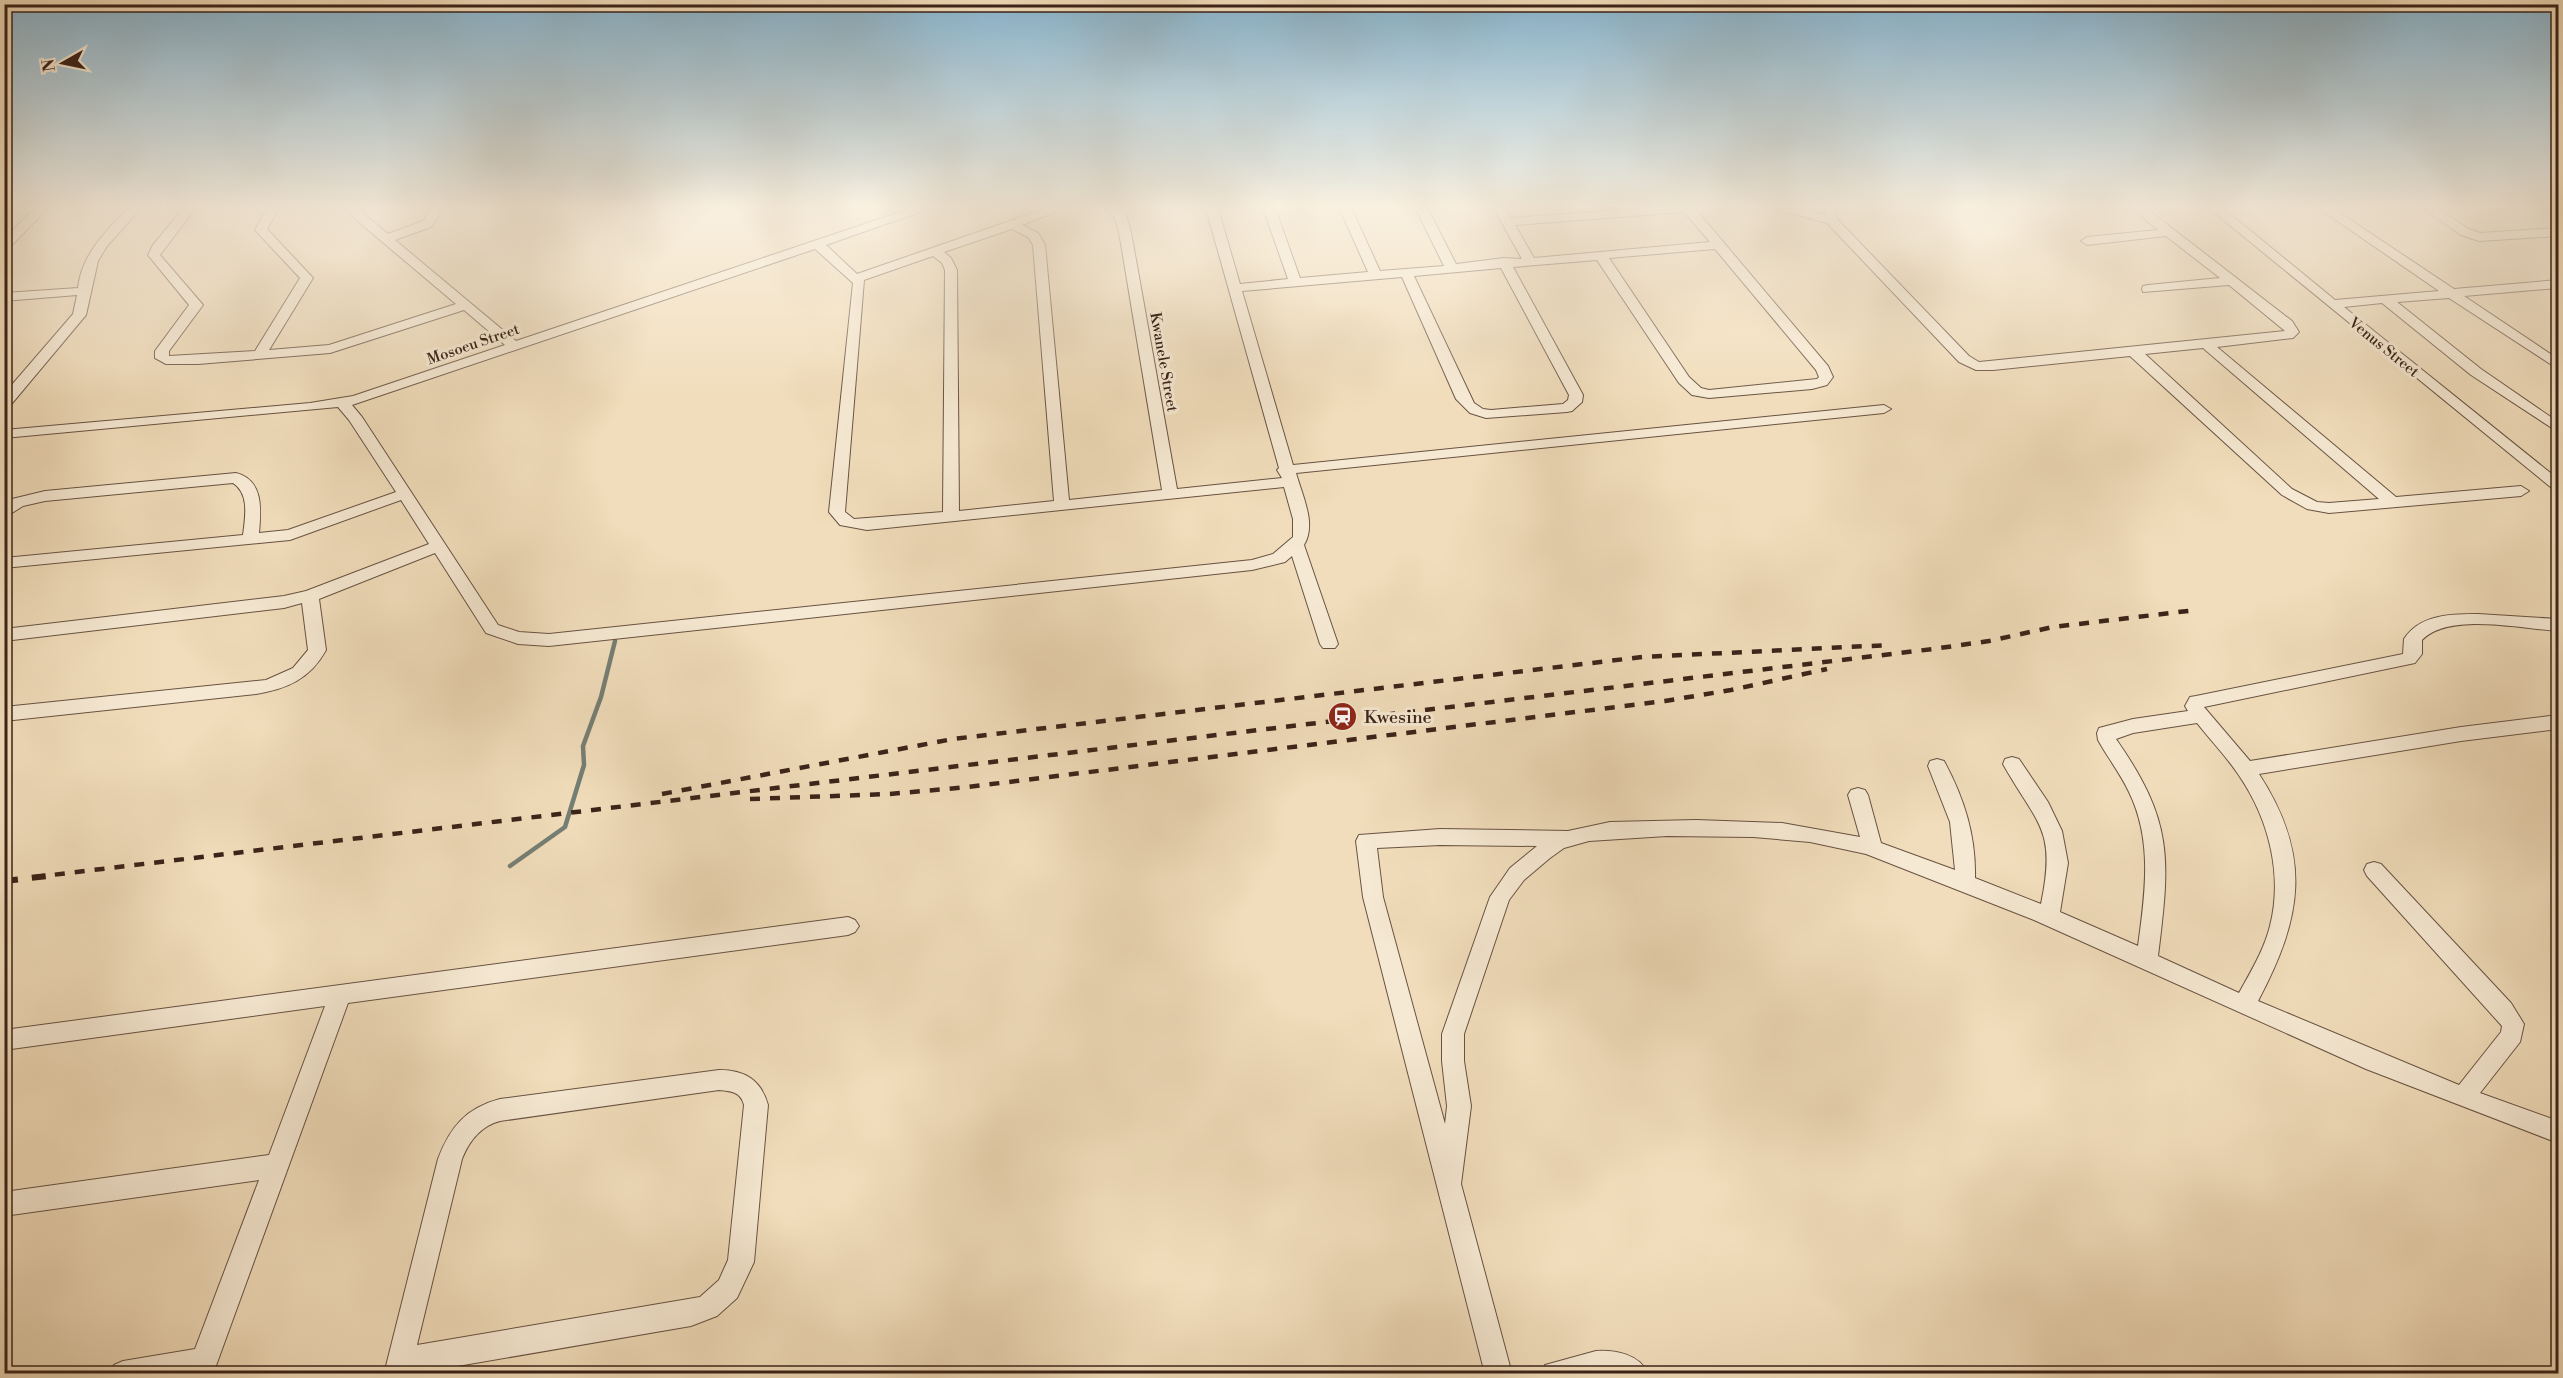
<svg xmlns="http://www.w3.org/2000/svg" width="2563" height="1378" viewBox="0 0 2563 1378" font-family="'Libre Bodoni',serif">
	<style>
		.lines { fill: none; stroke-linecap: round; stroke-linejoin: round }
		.stream { stroke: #757f74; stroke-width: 4.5 }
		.minor-casing { stroke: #685242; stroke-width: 2 }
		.minor { fill: #f6e9d3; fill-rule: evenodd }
		.rail-far1 { stroke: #3b2319; stroke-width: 4.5; stroke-dasharray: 10 10; stroke-linecap: butt }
		.rail { stroke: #3b2319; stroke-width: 6; stroke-dasharray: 14 14; stroke-linecap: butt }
		.labels { text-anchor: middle; stroke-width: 6; stroke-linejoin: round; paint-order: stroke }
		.far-street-label { font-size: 15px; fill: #3b2319; stroke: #f6e9d3 }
		.poi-label { font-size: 18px; fill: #3b2319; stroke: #f6e9d3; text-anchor: start }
	</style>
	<rect width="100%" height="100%" fill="#f1ddbb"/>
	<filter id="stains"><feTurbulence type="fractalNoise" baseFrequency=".00333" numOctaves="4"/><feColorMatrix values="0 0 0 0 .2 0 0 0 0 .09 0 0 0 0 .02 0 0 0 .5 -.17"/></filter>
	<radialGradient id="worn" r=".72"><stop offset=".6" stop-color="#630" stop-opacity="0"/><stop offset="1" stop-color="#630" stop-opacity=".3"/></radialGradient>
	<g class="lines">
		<path class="stream" d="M 510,866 L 565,827 L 584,765 L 583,746 L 601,697 L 615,641"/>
		<defs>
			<path id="minor" d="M 38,205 L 51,205 L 8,249 L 4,250 L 4,239 Z
				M 131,205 L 144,205 L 107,246 L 98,261 L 86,315 L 9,407 L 4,408 L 4,394 L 73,314 L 77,295 L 4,301 L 4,293 L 78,288 C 82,252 108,230 131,205 Z
				M 186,205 L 198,205 L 160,255 L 203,305 L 169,351 L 169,356 L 255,351 L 300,278 L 255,230 L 269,205 L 281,205 L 267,229 L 313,278 L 269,350 L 329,345 L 456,304 L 354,218 L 349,210 L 351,205 L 363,205 L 363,213 L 388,234 L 423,221 L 434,205 L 446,205 L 431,227 L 395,240 L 516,341 L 921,205 L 940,205 L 826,245 L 857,274 L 1056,205 L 1074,205 L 1022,225 L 1038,233 L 1045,245 L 1069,500 L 1162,490 L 1119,232 L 1114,216 L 1103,205 L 1116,205 L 1126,215 L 1131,232 L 1177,489 L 1282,478 L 1277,470 L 1279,468 L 1205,205 L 1217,205 L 1240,284 L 1288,279 L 1262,205 L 1274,205 L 1300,278 L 1368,272 L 1338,205 L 1350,205 L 1380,271 L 1444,266 L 1414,205 L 1426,205 L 1456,264 L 1504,258 L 1522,259 L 1492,205 L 1504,205 L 1511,218 L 1692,205 L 1828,366 L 1833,377 L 1827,385 L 1812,389 L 1709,398 L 1692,395 L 1679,383 L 1597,260 L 1513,267 L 1583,395 L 1582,402 L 1572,411 L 1567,412 L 1486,418 L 1470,413 L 1456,399 L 1402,277 L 1242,291 L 1293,465 L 1884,405 L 1891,409 L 1884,413 L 1296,473 C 1302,495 1317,524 1304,545 L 1338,644 L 1335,648 L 1323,648 L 1320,644 L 1292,556 L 1285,562 L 1252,570 L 549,646 L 518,644 L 486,633 L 435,553 L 319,599 L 326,650 C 310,679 287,689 256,694 L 4,721 L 4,707 L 266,680 L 293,668 L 308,650 L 302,603 L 284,608 L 4,641 L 4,629 L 284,596 L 306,591 L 429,544 L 401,500 L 290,540 L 4,568 L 4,558 L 243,535 C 245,518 250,494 233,483 L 45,501 L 23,506 L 4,518 L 4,505 L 12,499 L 45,491 L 236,473 C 264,480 261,510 259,533 L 288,530 L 396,492 L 349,420 L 338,407 L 4,438 L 4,430 L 310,403 L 353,396 L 505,345 L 464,310 L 330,353 L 198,364 L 166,364 L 155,358 L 155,351 L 189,305 L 148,255 L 153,245 ZM 1684,212 L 1710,242 L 1534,258 L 1515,225 ZM 1012,229 L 1029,238 L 1033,245 L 1054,501 L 959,511 L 957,270 L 951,258 L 944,252 ZM 815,249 L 853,283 L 829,512 L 840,525 L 867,530 L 1284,487 L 1293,519 L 1293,537 L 1273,554 L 1252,560 L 549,634 L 519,632 L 498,625 L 362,417 L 352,405 ZM 1715,249 L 1816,370 L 1819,377 L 1817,379 L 1709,390 L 1701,388 L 1689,377 L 1609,258 ZM 933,256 L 942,263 L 945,270 L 943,512 L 854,519 L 845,512 L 864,280 ZM 1501,268 L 1569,395 L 1568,400 L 1563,404 L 1491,410 L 1483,409 L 1474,403 L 1414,276 Z
				M 1760,205 L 1783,205 L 1825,215 L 1824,205 L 1836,205 L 1837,219 L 1969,356 L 1979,362 L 2285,331 L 2229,285 L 2143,292 L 2142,289 L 2143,286 L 2148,285 L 2220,278 L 2166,236 L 2087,245 L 2081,241 L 2087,237 L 2158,230 L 2128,205 L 2142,205 L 2292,321 L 2299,332 L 2293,338 L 2217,347 L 2396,497 L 2521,486 L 2529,491 L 2521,496 L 2329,513 L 2307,509 L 2282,495 L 2130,356 L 1993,370 L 1976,370 L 1959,362 L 1827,223 ZM 2203,348 L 2379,499 L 2329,503 L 2317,502 L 2292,489 L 2145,354 Z
				M 2205,205 L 2219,205 L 2335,300 L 2439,291 L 2314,205 L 2328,205 L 2454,289 L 2558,280 L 2558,288 L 2464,296 L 2558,359 L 2558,369 L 2449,298 L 2397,302 L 2481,369 L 2558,422 L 2558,432 L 2471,375 L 2382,303 L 2344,307 L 2558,479 L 2558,491 L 2553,489 Z
				M 2418,205 L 2432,205 L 2469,229 L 2480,233 L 2558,228 L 2558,236 L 2479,241 L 2461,235 Z
				M 2478,614 L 2558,619 L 2558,631 C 2522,629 2449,612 2422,640 L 2422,654 L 2415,663 L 2204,707 L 2250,761 L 2461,727 L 2558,715 L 2558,729 L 2461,741 L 2259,774 C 2313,857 2302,918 2258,1001 L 2459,1085 L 2501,1032 L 2502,1026 L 2367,876 L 2364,870 L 2367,864 L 2374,862 L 2381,864 L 2511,1003 L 2524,1024 L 2520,1042 L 2480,1093 L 2558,1121 L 2558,1143 L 2366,1069 L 2034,920 L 1866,854 L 1810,842 L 1753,837 L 1667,836 L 1589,841 L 1564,848 L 1550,858 L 1524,880 L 1509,900 L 1464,1034 L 1464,1061 L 1471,1106 L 1461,1184 L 1512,1374 L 1485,1374 L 1363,897 L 1356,841 L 1359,835 L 1440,829 L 1568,831 L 1610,822 L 1696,820 L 1782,823 L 1860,837 L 1848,795 L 1851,790 L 1858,788 L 1865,790 L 1868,795 L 1881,843 L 1955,870 L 1950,822 L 1928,766 L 1930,761 L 1937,759 L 1944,761 C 1964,798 1976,835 1975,878 L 2041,904 C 2057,828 2037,825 2003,764 L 2005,759 L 2012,757 L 2019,759 L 2048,802 L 2062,831 L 2068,863 L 2060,912 L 2138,946 C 2145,894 2153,841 2129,792 C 2120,773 2108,758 2098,740 L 2097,733 L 2099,728 L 2133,719 L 2188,711 L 2185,706 L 2190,697 L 2196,696 L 2403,654 L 2404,639 C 2420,614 2452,614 2478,614 ZM 2197,723 C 2211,741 2228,758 2240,777 C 2269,820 2283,875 2270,926 C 2264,950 2251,971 2239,993 L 2158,956 C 2170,859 2174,822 2116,739 L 2133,733 ZM 1440,845 L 1537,846 L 1510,868 L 1490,897 L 1442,1034 L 1442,1061 L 1447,1106 L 1445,1124 L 1383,897 L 1377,848 Z
				M 848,917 L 855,920 L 859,926 L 855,932 L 848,935 L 348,1003 L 213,1374 L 110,1374 L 114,1365 L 123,1361 L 195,1349 L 259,1180 L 4,1216 L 4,1192 L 269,1155 L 325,1006 L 4,1050 L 4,1030 Z
				M 719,1070 C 745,1070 761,1080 768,1105 L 754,1262 L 737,1298 L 717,1316 L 691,1326 L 411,1374 L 384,1374 L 438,1159 C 450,1127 466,1108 500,1099 ZM 719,1090 C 731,1091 741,1092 744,1105 L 728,1260 L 719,1280 L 700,1297 L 417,1345 L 462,1159 C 469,1141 481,1126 500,1121 Z
				M 1596,1351 C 1615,1350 1640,1354 1648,1374 L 1541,1374 L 1545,1365 Z"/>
		</defs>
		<use href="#minor" class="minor-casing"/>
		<use href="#minor" class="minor"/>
		<path class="rail-far1" d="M 662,794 L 953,739 L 1642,657 L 1890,645
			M 750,799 L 890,794 L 968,787 L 1665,701 L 1731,690 L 1827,669
			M 35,877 L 1933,649 L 1989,641 L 2053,627 L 2196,610"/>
		<path class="rail" d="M 4,881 L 48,876"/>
	</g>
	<linearGradient id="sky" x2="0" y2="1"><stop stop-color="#89b7d2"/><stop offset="0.52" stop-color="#f9f0e0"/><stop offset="1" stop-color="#f9f0e0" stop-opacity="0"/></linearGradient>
	<rect width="2563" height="398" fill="url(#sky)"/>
	<defs>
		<symbol id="station-disc" viewBox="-11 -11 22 22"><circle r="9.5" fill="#8f2418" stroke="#f6e9d3"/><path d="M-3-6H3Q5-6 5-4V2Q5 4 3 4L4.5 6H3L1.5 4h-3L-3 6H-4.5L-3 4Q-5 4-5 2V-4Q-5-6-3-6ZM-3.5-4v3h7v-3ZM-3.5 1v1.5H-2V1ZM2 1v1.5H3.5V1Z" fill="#fff"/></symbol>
	</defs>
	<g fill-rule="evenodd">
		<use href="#station-disc" x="1326" y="700" width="33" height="33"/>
	</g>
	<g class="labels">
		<g class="far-street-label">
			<text transform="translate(473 344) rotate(-19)" y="5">Mosoeu Street</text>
			<text transform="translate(2384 347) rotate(39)" y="5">Venus Street</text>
			<text transform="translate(1164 362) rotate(80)" y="5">Kwanele Street</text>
		</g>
		<g class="poi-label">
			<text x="1364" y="723">Kwesine</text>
		</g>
	</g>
	<rect width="2563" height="1378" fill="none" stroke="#f1ddbb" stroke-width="24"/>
	<rect x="6" y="6" width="2551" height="1366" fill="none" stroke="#3b2319" stroke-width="3"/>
	<rect x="12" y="12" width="2539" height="1354" fill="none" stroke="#3b2319" stroke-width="1.5"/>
	<g transform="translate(63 63) rotate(261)" stroke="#f6e9d3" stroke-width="4.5" paint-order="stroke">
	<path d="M0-4.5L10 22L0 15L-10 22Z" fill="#3b2319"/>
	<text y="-9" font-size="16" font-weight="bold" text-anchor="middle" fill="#3b2319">N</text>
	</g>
	<rect width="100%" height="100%" filter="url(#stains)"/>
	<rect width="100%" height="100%" fill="url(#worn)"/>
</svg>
